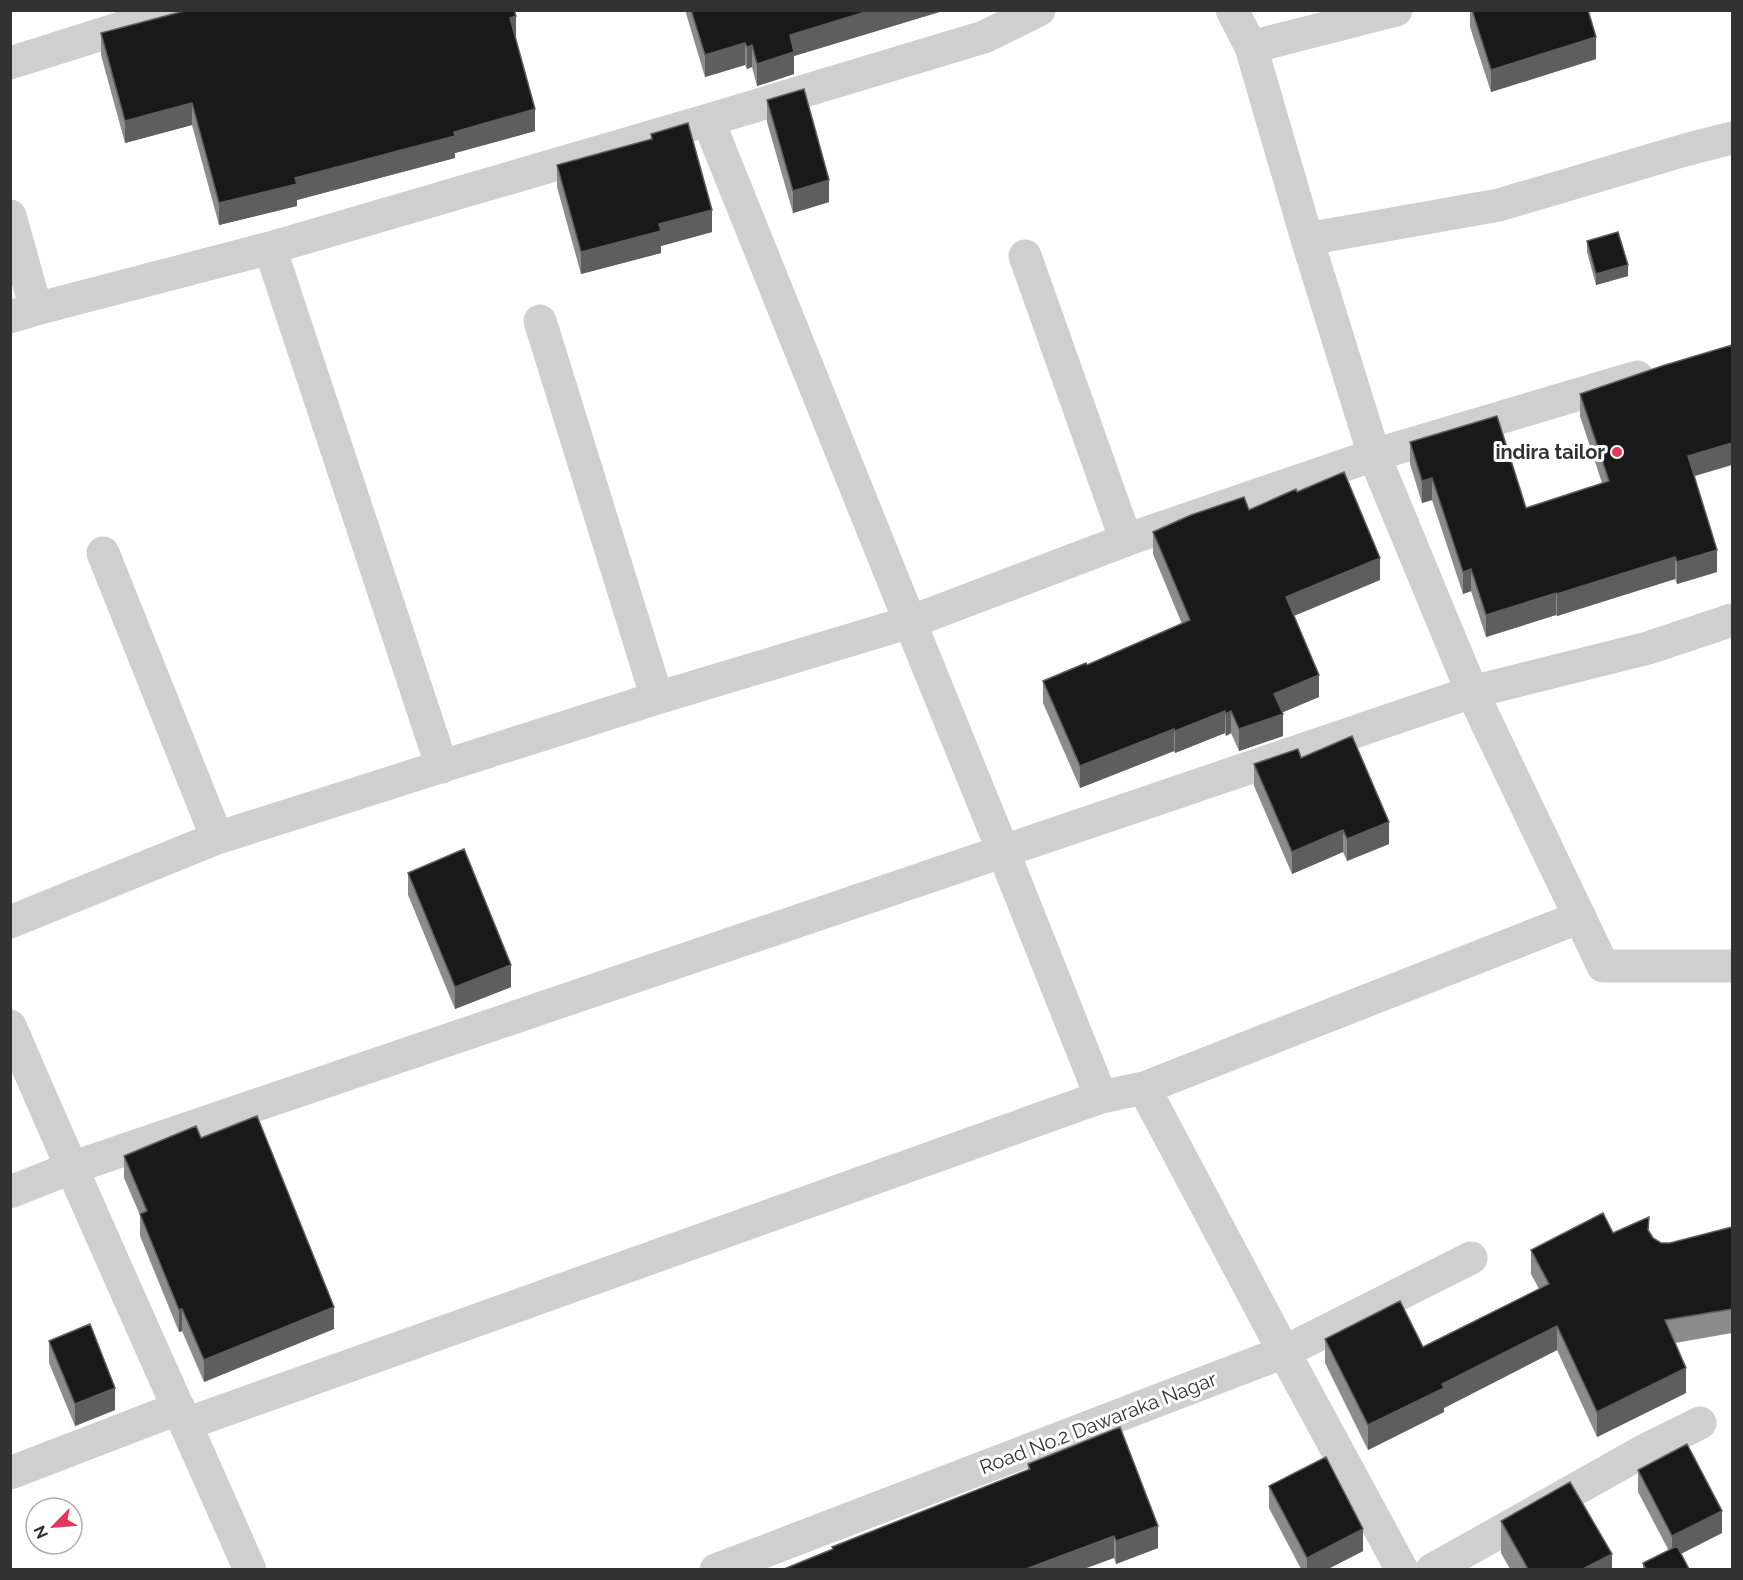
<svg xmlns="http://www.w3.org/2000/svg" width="1743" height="1580" viewBox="0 0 1743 1580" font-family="Raleway,sans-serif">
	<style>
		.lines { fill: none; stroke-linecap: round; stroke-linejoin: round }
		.street { stroke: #cfcfcf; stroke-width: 33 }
		.wall { fill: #8c8c8c }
		.shaded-wall { fill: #5e5e5e }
		.building { fill: #191919; stroke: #5e5e5e; stroke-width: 1.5 }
		.poi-dot { fill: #e73558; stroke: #fff; stroke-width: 2 }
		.labels { text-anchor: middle; stroke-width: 6; stroke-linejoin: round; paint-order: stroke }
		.poi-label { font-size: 20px; font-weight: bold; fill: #323232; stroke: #fff; text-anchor: end }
		.street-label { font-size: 20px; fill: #323232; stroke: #fff }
	</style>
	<rect width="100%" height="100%" fill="#fff"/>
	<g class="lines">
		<path class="street" d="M 1232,10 L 1251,47 L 1307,239 L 1374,455 L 1637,377
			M 1251,47 L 1396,10
			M 10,63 L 178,10
			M 708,120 L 910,622 L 1003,851 L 1101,1097
			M 10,216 L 36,309
			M 1307,239 L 1499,205 L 1685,150 L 1732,138
			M 270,248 L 442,767
			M 1025,256 L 1126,540
			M 10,317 L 36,309 L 270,248 L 708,120 L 984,37 L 1039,10
			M 540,321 L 657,698
			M 103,553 L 217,838
			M 10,922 L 217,838 L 657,698 L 910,622 L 1126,540 L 1374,455 L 1472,692 L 1603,966 L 1732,966
			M 10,1026 C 88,1208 170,1388 250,1570
			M 1144,1088 L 1284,1352 L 1402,1570
			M 10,1192 L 71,1168 L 1472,692 L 1648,648 L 1732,620
			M 186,1424 L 1101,1097 L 1144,1088 L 1580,917
			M 10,1473 L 179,1408
			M 716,1570 L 1284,1352 L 1471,1258
			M 1432,1570 L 1649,1448 L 1700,1423"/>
	</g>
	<path class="wall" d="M 685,10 L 946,10 L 794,56 L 794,74 L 757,86 L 752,67 L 747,69 L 745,65 L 705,77 Z
		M 1470,10 L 1588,10 L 1596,59 L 1491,92 L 1470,27 Z
		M 101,33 L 516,38 L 535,131 L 455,153 L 455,158 L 297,200 L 297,206 L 219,225 L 192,125 L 125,143 L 101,55 Z
		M 767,100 L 829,202 L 793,213 L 767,122 Z
		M 651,134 L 712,232 L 661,246 L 661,253 L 581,274 L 557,187 L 557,165 L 651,139 Z
		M 1587,241 L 1628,276 L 1596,285 L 1587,252 Z
		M 1580,394 L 1694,476 L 1717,572 L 1677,584 L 1675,579 L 1557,616 L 1556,615 L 1486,637 L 1471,591 L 1463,594 L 1432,500 L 1422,503 L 1410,464 L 1410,442 L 1526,508 L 1602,483 L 1580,416 Z
		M 1297,492 L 1380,580 L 1294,616 L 1319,697 L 1282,712 L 1283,736 L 1239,751 L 1231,733 L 1226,736 L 1225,733 L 1175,753 L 1174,751 L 1080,788 L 1043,703 L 1043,681 L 1087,665 L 1182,624 L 1153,554 L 1153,532 L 1249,510 Z
		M 1301,758 L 1389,844 L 1347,861 L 1343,852 L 1292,874 L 1254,786 L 1254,764 Z
		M 408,873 L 511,987 L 455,1009 L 408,895 Z
		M 201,1138 L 334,1329 L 204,1382 L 182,1331 L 179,1332 L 140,1236 L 140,1215 L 124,1178 L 124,1156 Z
		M 1732,1227 L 1732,1333 L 1675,1343 L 1686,1393 L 1597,1437 L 1557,1350 L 1444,1408 L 1444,1412 L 1368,1450 L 1325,1363 L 1325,1339 L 1423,1347 L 1539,1289 L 1531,1274 L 1531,1250 L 1613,1233 L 1649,1231 L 1653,1238 L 1661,1243 L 1670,1243 Z
		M 49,1341 L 115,1410 L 75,1426 L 49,1363 Z
		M 1028,1464 L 1158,1548 L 1116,1564 L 1114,1558 L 832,1550 L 832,1547 L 1028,1470 Z
		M 1638,1470 L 1722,1533 L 1681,1554 L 1689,1569 L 1643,1569 L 1643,1563 L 1669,1551 L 1638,1492 Z
		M 1269,1486 L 1363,1551 L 1328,1569 L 1301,1569 L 1269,1508 Z
		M 1501,1521 L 1612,1569 L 1510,1569 L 1501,1553 Z"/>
	<path class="shaded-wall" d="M 872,10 L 946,10 L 794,56 L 794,74 L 757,86 L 757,64 L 790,35 Z
		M 516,16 L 516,39 L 510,18 Z
		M 1596,37 L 1596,59 L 1491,92 L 1491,70 Z
		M 745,43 L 745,65 L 705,77 L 705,55 Z
		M 752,45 L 752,67 L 747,69 L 747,47 Z
		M 192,103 L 192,125 L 125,143 L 125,121 Z
		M 535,109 L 535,131 L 455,153 L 455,158 L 297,200 L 297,206 L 219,225 L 219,203 L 295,178 Z
		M 829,180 L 829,202 L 793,213 L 793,191 Z
		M 712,210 L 712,232 L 661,246 L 661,253 L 581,274 L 581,252 L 659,224 Z
		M 1628,265 L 1628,276 L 1596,285 L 1596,274 Z
		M 1732,443 L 1732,465 L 1688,478 L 1688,456 Z
		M 1432,478 L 1432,500 L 1422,503 L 1422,481 Z
		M 1717,550 L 1717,572 L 1677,584 L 1677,562 Z
		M 1675,557 L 1675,579 L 1557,616 L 1557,594 Z
		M 1380,558 L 1380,580 L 1286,619 L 1286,597 Z
		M 1471,569 L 1471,591 L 1463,594 L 1463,572 Z
		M 1556,593 L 1556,615 L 1486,637 L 1486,615 Z
		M 1319,675 L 1319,697 L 1274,716 L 1274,694 Z
		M 1225,711 L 1225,733 L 1175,753 L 1175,731 Z
		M 1231,711 L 1231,733 L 1226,736 L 1226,714 Z
		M 1283,714 L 1283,736 L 1239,751 L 1239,729 Z
		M 1174,729 L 1174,751 L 1080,788 L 1080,766 Z
		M 1389,822 L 1389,844 L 1347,861 L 1347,839 Z
		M 1343,830 L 1343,852 L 1292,874 L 1292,852 Z
		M 511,965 L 511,987 L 455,1009 L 455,987 Z
		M 334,1307 L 334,1329 L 204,1382 L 204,1360 Z
		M 182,1309 L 182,1331 L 179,1332 L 179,1310 Z
		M 1557,1326 L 1557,1350 L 1444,1408 L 1444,1412 L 1368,1450 L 1368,1425 L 1442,1384 Z
		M 1686,1368 L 1686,1393 L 1597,1437 L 1597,1412 Z
		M 115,1388 L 115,1410 L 75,1426 L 75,1404 Z
		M 1722,1511 L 1722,1533 L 1672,1558 L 1672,1536 Z
		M 1158,1526 L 1158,1548 L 1116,1564 L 1116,1541 Z
		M 1363,1529 L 1363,1551 L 1328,1569 L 1307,1569 L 1307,1558 Z
		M 1114,1536 L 1114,1558 L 1084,1569 L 1026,1569 Z
		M 1612,1554 L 1612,1569 L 1583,1569 Z"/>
	<path class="building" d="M 188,10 L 514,10 L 516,16 L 510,18 L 535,109 L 454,132 L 455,136 L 295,178 L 297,184 L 219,203 L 192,103 L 125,121 L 101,33 Z
		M 691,10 L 872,10 L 790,35 L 794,52 L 757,64 L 752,45 L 747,47 L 745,43 L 705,55 Z
		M 1472,10 L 1588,10 L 1596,37 L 1491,70 Z
		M 804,89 L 829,180 L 793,191 L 767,100 Z
		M 688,123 L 712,210 L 659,224 L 661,231 L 581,252 L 557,165 L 652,139 L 651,134 Z
		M 1618,232 L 1628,265 L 1596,274 L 1587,241 Z
		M 1732,345 L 1732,443 L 1688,456 L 1717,550 L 1677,562 L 1675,557 L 1557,594 L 1556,593 L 1486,615 L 1471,569 L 1463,572 L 1432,478 L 1422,481 L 1410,442 L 1497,416 L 1526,508 L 1609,481 L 1580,394 L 1662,366 Z
		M 1344,472 L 1380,558 L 1286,597 L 1319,675 L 1274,694 L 1283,714 L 1239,729 L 1231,711 L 1226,714 L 1225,711 L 1175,731 L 1174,729 L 1080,766 L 1043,681 L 1086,663 L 1087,665 L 1190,620 L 1153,532 L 1191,515 L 1244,497 L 1249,510 L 1296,489 L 1297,492 Z
		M 1352,736 L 1389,822 L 1347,839 L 1343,830 L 1292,852 L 1254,764 L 1298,749 L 1301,758 Z
		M 464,849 L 511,965 L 455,987 L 408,873 Z
		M 257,1116 L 334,1307 L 204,1360 L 182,1309 L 179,1310 L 140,1214 L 147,1211 L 124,1156 L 196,1126 L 201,1138 Z
		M 1603,1213 L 1613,1233 L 1649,1217 L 1648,1230 L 1653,1238 L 1661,1243 L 1670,1243 L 1732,1227 L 1732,1309 L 1665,1320 L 1686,1368 L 1597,1412 L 1557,1326 L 1442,1384 L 1444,1388 L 1368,1425 L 1325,1339 L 1400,1301 L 1423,1347 L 1549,1284 L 1531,1250 Z
		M 90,1324 L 115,1388 L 75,1404 L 49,1341 Z
		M 1120,1427 L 1158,1526 L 1116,1541 L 1114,1536 L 1026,1569 L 784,1569 L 833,1549 L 832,1547 L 1030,1469 L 1028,1464 Z
		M 1687,1444 L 1722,1511 L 1672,1536 L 1638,1470 Z
		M 1326,1457 L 1363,1529 L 1307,1558 L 1269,1486 Z
		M 1570,1482 L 1612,1554 L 1583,1569 L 1528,1569 L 1501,1521 Z
		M 1677,1546 L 1689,1569 L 1646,1569 L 1643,1563 Z"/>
	<circle class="poi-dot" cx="1617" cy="452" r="6"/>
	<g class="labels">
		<g class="poi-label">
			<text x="1605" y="459">indira tailor</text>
		</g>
		<g class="street-label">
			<text transform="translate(1098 1423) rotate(-21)" y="7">Road No.2 Dawaraka Nagar</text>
		</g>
	</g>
	<rect width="1743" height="1580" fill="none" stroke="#323232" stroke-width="24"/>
	<g transform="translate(54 1526) rotate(245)"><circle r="28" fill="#ffffff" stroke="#adadad" stroke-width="1.5"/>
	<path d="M0-4.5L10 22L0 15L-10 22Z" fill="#e73558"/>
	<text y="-9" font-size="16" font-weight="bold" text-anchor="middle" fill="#323232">N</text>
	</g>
</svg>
